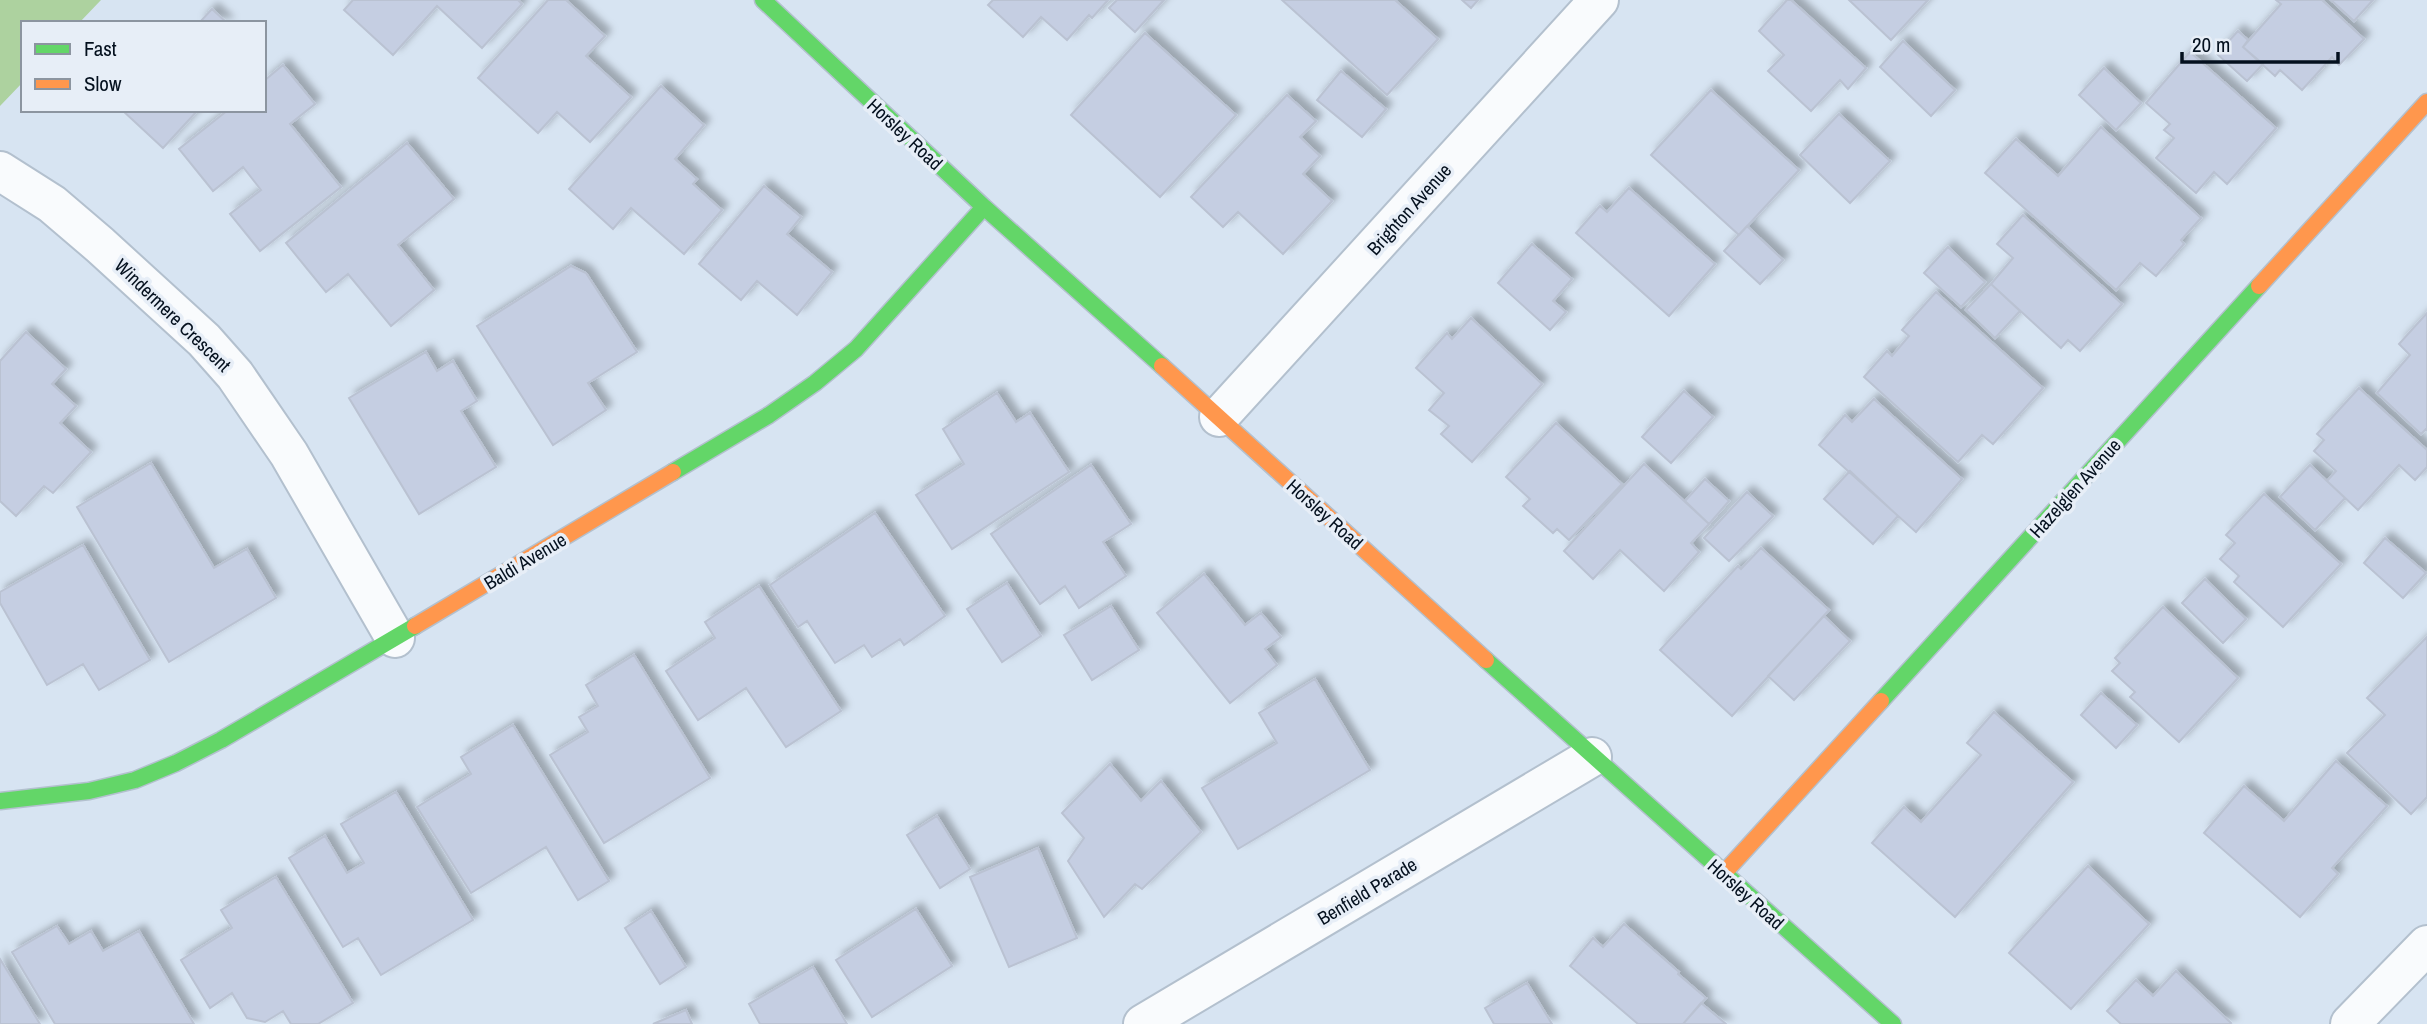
<svg xmlns="http://www.w3.org/2000/svg" width="2427" height="1024" viewBox="0 0 2427 1024" font-family="'Archivo Narrow',sans-serif">
	<style>
		.green { fill: #add29f }
		.building { fill: #c5cee2; stroke: #bac2d2; stroke-width: 2; filter: url(#shadow) }
		.lines { fill: none; stroke-linecap: round; stroke-linejoin: round }
		.street-casing { stroke: #b3c0ce; stroke-width: 42 }
		.fast-casing { stroke: #b3c0ce; stroke-width: 19 }
		.slow-casing { stroke: #b3c0ce; stroke-width: 19 }
		.street { stroke: #f9fbfd; stroke-width: 38 }
		.fast { stroke: #63d668; stroke-width: 16 }
		.slow { stroke: #ff974d; stroke-width: 16 }
		.labels { text-anchor: middle; stroke-width: 7; stroke-linejoin: round; paint-order: stroke }
		.street-label { font-size: 19px; fill: #04101e; stroke: #e7eef7 }
	</style>
	<defs>
		<filter id="shadow"><feDropShadow dx="6" dy="-6" stdDeviation="3.5" flood-color="#0004"/></filter>
	</defs>
	<rect width="100%" height="100%" fill="#d7e4f2"/>
	<path class="green" d="M 0,0 L 101,0 L 79,23 L 23,23 L 23,82 L 0,106 Z"/>
	<path class="building" d="M 353,0 L 518,0 L 522,4 L 482,48 L 437,6 L 393,55 L 344,10 Z
		M 548,0 L 566,0 L 605,36 L 586,56 L 631,97 L 590,142 L 557,112 L 538,133 L 478,78 Z
		M 993,0 L 1108,0 L 1092,18 L 1089,15 L 1067,40 L 1041,17 L 1023,37 L 988,5 Z
		M 1117,0 L 1164,0 L 1135,32 L 1109,8 Z
		M 1282,0 L 1395,0 L 1438,39 L 1387,95 Z
		M 1462,0 L 1478,0 L 1471,8 Z
		M 1787,0 L 1791,0 L 1866,68 L 1848,89 L 1840,80 L 1811,111 L 1768,71 L 1784,55 L 1759,31 Z
		M 1849,0 L 1928,0 L 1891,40 Z
		M 2276,0 L 2322,0 L 2364,39 L 2339,65 L 2332,57 L 2302,90 L 2280,70 L 2275,76 L 2243,47 L 2281,4 Z
		M 2331,0 L 2373,0 L 2354,21 Z
		M 212,9 L 227,23 L 199,23 Z
		M 2238,31 L 2248,40 L 2243,47 L 2263,64 L 2247,81 L 2217,54 Z
		M 1145,33 L 1236,115 L 1160,197 L 1071,115 Z
		M 1903,41 L 1955,90 L 1931,116 L 1880,67 Z
		M 2190,52 L 2276,128 L 2227,184 L 2214,172 L 2196,193 L 2156,158 L 2174,138 L 2164,130 L 2170,124 L 2146,103 Z
		M 283,65 L 315,104 L 290,124 L 341,187 L 260,251 L 230,214 L 261,190 L 243,167 L 213,191 L 179,149 L 228,110 L 264,110 L 264,81 Z
		M 2104,68 L 2141,103 L 2116,130 L 2079,95 Z
		M 1341,71 L 1386,109 L 1362,137 L 1317,100 Z
		M 661,86 L 704,125 L 675,159 L 697,179 L 693,184 L 722,210 L 684,254 L 631,208 L 613,229 L 569,189 Z
		M 1711,90 L 1799,170 L 1739,235 L 1651,155 Z
		M 1287,95 L 1316,121 L 1300,137 L 1320,156 L 1303,174 L 1332,201 L 1283,254 L 1238,212 L 1223,227 L 1191,197 Z
		M 122,110 L 198,110 L 163,148 Z
		M 1839,114 L 1890,161 L 1850,203 L 1800,155 Z
		M 2101,127 L 2201,218 L 2181,240 L 2184,244 L 2156,276 L 2140,263 L 2116,290 L 1985,173 L 2016,139 L 2058,176 Z
		M 407,143 L 454,199 L 398,245 L 434,290 L 391,326 L 348,274 L 326,292 L 286,243 Z
		M 764,186 L 801,217 L 787,234 L 832,272 L 797,315 L 757,281 L 741,300 L 699,264 Z
		M 1629,188 L 1715,264 L 1669,316 L 1576,233 L 1600,206 L 1607,212 Z
		M 2023,215 L 2122,304 L 2080,351 L 2068,340 L 2061,348 L 1991,284 L 2013,258 L 1997,244 Z
		M 1747,226 L 1783,260 L 1760,284 L 1724,251 Z
		M 1532,244 L 1572,279 L 1553,301 L 1566,312 L 1550,330 L 1498,283 Z
		M 1948,247 L 1985,282 L 1961,307 L 1924,273 Z
		M 571,266 L 586,273 L 637,352 L 588,383 L 606,410 L 553,445 L 477,326 Z
		M 1991,284 L 2020,311 L 1995,338 L 1966,310 Z
		M 1936,292 L 2043,388 L 1993,444 L 1982,435 L 1958,462 L 1864,377 L 1887,351 L 1892,356 L 1909,336 L 1902,330 Z
		M 2427,313 L 2427,431 L 2426,429 L 2421,434 L 2377,393 L 2410,355 L 2399,344 Z
		M 1471,318 L 1542,384 L 1472,462 L 1441,434 L 1449,426 L 1429,410 L 1444,393 L 1416,368 L 1447,333 L 1452,339 Z
		M 26,332 L 66,369 L 52,384 L 76,406 L 60,423 L 91,452 L 53,493 L 44,486 L 16,516 L 0,501 L 0,361 Z
		M 426,352 L 437,371 L 453,361 L 477,401 L 461,411 L 496,467 L 419,514 L 349,398 Z
		M 2359,388 L 2427,450 L 2427,467 L 2415,480 L 2399,465 L 2358,510 L 2327,481 L 2336,471 L 2314,451 L 2324,440 L 2317,434 Z
		M 1684,391 L 1713,417 L 1671,463 L 1642,437 Z
		M 997,393 L 1016,422 L 1030,413 L 1069,472 L 952,549 L 916,495 L 964,464 L 943,429 Z
		M 1874,399 L 1962,479 L 1916,532 L 1819,445 L 1845,415 L 1852,422 Z
		M 1556,423 L 1622,484 L 1569,540 L 1557,529 L 1553,533 L 1523,506 L 1530,499 L 1506,477 Z
		M 151,463 L 214,568 L 247,549 L 276,598 L 169,662 L 77,507 Z
		M 1644,464 L 1709,524 L 1691,543 L 1699,552 L 1664,591 L 1620,550 L 1593,579 L 1564,551 Z
		M 1091,465 L 1131,524 L 1103,542 L 1126,576 L 1079,608 L 1065,586 L 1040,604 L 991,534 Z
		M 2310,465 L 2345,498 L 2315,530 L 2280,497 Z
		M 1850,471 L 1898,516 L 1873,544 L 1824,499 Z
		M 1705,479 L 1729,501 L 1709,524 L 1685,501 Z
		M 1747,492 L 1773,516 L 1729,561 L 1704,538 Z
		M 2264,494 L 2341,564 L 2283,627 L 2234,582 L 2239,576 L 2220,559 L 2235,543 L 2226,535 Z
		M 875,513 L 945,616 L 904,645 L 900,639 L 872,657 L 864,645 L 835,663 L 807,621 L 798,627 L 770,585 Z
		M 2385,538 L 2426,573 L 2403,598 L 2364,563 Z
		M 83,545 L 150,660 L 99,690 L 83,664 L 47,685 L 0,603 L 0,592 Z
		M 1761,548 L 1829,610 L 1732,716 L 1660,650 L 1738,566 L 1741,569 Z
		M 1204,574 L 1245,625 L 1261,613 L 1281,637 L 1265,649 L 1277,665 L 1230,703 L 1157,613 Z
		M 2205,579 L 2246,619 L 2223,643 L 2182,603 Z
		M 1007,583 L 1041,636 L 1002,662 L 967,609 Z
		M 759,586 L 841,711 L 786,747 L 746,688 L 698,720 L 666,671 L 715,638 L 705,622 Z
		M 1111,606 L 1139,650 L 1092,680 L 1064,635 Z
		M 2163,607 L 2238,678 L 2179,742 L 2130,697 L 2135,692 L 2112,671 L 2120,663 L 2115,658 Z
		M 1824,616 L 1850,641 L 1794,700 L 1768,676 Z
		M 2427,637 L 2427,797 L 2411,814 L 2347,753 L 2385,715 L 2367,698 Z
		M 634,655 L 710,778 L 604,843 L 550,755 L 588,732 L 579,717 L 598,706 L 586,685 Z
		M 1315,679 L 1370,770 L 1238,849 L 1202,788 L 1277,743 L 1259,713 Z
		M 2101,693 L 2137,725 L 2116,748 L 2081,715 Z
		M 1994,712 L 2073,782 L 1955,917 L 1872,843 L 1904,807 L 1921,822 L 1981,755 L 1967,743 Z
		M 513,725 L 609,881 L 578,900 L 546,847 L 471,893 L 417,807 L 471,774 L 461,757 Z
		M 2336,761 L 2387,806 L 2332,868 L 2338,874 L 2300,917 L 2204,833 L 2244,786 L 2284,821 Z
		M 1110,764 L 1141,801 L 1161,781 L 1201,832 L 1142,889 L 1135,884 L 1104,917 L 1068,861 L 1084,838 L 1062,813 Z
		M 396,792 L 473,920 L 381,975 L 358,938 L 343,947 L 289,858 L 325,836 L 347,873 L 364,863 L 341,824 Z
		M 937,816 L 970,869 L 940,888 L 907,835 Z
		M 1038,848 L 1077,938 L 1009,967 L 970,877 Z
		M 2088,866 L 2149,924 L 2071,1009 L 2009,953 Z
		M 276,877 L 353,1003 L 318,1024 L 291,1024 L 283,1011 L 265,1022 L 247,1018 L 232,993 L 210,1008 L 181,960 L 232,928 L 221,910 Z
		M 916,909 L 952,966 L 872,1017 L 836,960 Z
		M 651,911 L 686,967 L 660,984 L 625,928 Z
		M 1624,924 L 1679,972 L 1678,974 L 1706,998 L 1683,1024 L 1638,1024 L 1570,966 L 1593,938 L 1603,947 Z
		M 57,926 L 69,944 L 91,931 L 103,951 L 139,931 L 194,1024 L 55,1024 L 12,952 Z
		M 0,959 L 40,1024 L 0,1024 Z
		M 813,967 L 847,1024 L 760,1024 L 749,1004 Z
		M 2176,971 L 2231,1023 L 2229,1024 L 2121,1024 L 2107,1011 L 2136,980 L 2153,996 Z
		M 1527,983 L 1552,1024 L 1494,1024 L 1485,1008 Z
		M 1701,1003 L 1726,1024 L 1683,1024 Z
		M 686,1010 L 692,1024 L 653,1024 Z"/>
	<g class="lines">
		<defs>
			<path id="street" d="M 0,171 L 52,204 L 100,245 L 204,340 L 235,375 L 289,454 L 395,638
				M 1219,417 L 1599,0
				M 1143,1024 L 1592,757
				M 2350,1024 L 2427,945"/>
			<path id="fast" d="M 763,0 L 984,207 L 1162,366
				M 673,472 L 769,415 L 815,383 L 856,349 L 984,207
				M 1486,660 L 1893,1024
				M 1881,701 L 2259,286
				M 0,801 L 89,791 L 135,780 L 176,763 L 221,740 L 415,626"/>
			<path id="slow" d="M 2259,286 L 2427,102
				M 1162,366 L 1486,660
				M 415,626 L 673,472
				M 1723,874 L 1881,701"/>
		</defs>
		<use href="#street" class="street-casing"/>
		<use href="#fast" class="fast-casing"/>
		<use href="#slow" class="slow-casing"/>
		<use href="#street" class="street"/>
		<use href="#fast" class="fast"/>
		<use href="#slow" class="slow"/>
	</g>
	<g class="labels">
		<g class="street-label">
			<text transform="translate(905 134) rotate(43)" y="7">Horsley Road</text>
			<text transform="translate(1409 209) rotate(-48)" y="7">Brighton Avenue</text>
			<text transform="translate(173 315) rotate(44)" y="7">Windermere Crescent</text>
			<text transform="translate(2075 488) rotate(-48)" y="7">Hazelglen Avenue</text>
			<text transform="translate(1325 514) rotate(42)" y="7">Horsley Road</text>
			<text transform="translate(525 561) rotate(-31)" y="7">Baldi Avenue</text>
			<text transform="translate(1367 891) rotate(-31)" y="7">Benfield Parade</text>
			<text transform="translate(1746 894) rotate(42)" y="7">Horsley Road</text>
		</g>
	</g>
	<rect x="21" y="21" width="245" height="91" fill="#e7eef7" stroke="#8c95a0" stroke-width="2"/>
	<rect x="35" y="44" width="35" height="10" fill="#63d668" stroke="#8c95a0" stroke-width="2"/>
	<text x="84" y="56" font-size="21" fill="#04101e">Fast</text>
	<rect x="35" y="79" width="35" height="10" fill="#ff974d" stroke="#8c95a0" stroke-width="2"/>
	<text x="84" y="91" font-size="21" fill="#04101e">Slow</text>
	<path d="M2182 52v10h156v-10" fill="none" stroke="#04101e" stroke-width="3.5"/>
	<text x="2192" y="52" font-size="21" fill="#04101e" stroke="#e7eef7" stroke-width="5" paint-order="stroke">20 m</text>
</svg>
